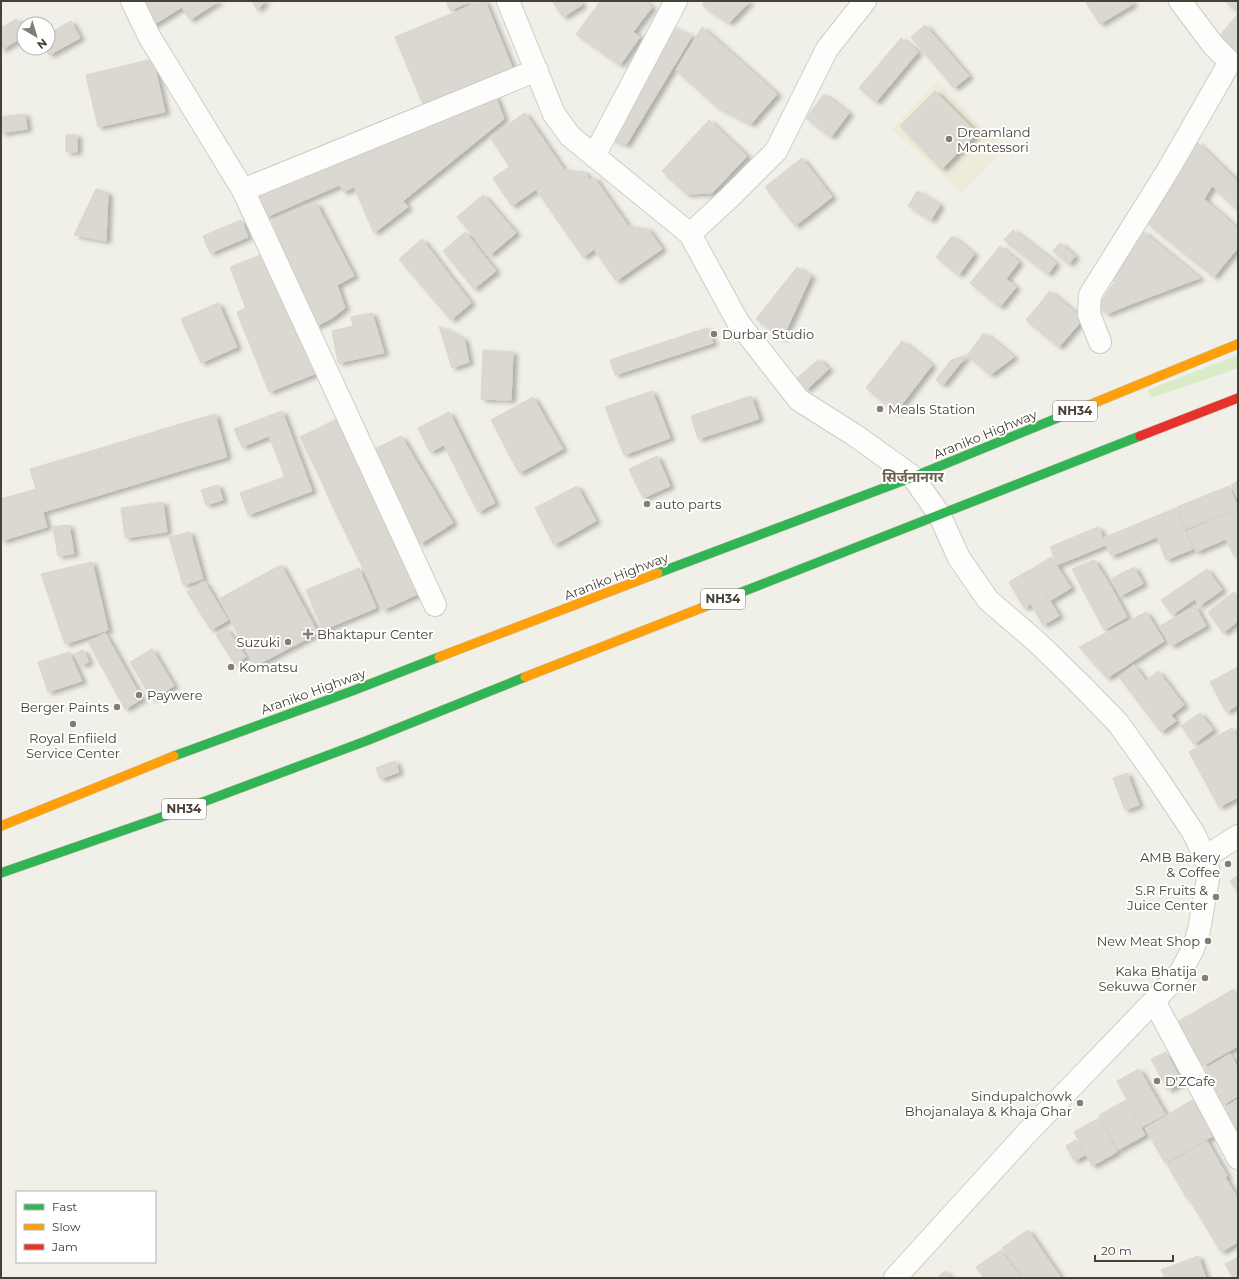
<svg xmlns="http://www.w3.org/2000/svg" width="1239" height="1279" viewBox="0 0 1239 1279" font-family="Montserrat,'Noto Sans Devanagari',sans-serif">
	<style>
		.education { fill: #eeebda }
		.green { fill: #d9ecc7 }
		.building { fill: #dad8d1; stroke: #d8d6ce; filter: url(#shadow) }
		.lines { fill: none; stroke-linecap: round; stroke-linejoin: round }
		.street-casing { stroke: #ceccc6; stroke-width: 24 }
		.fast-casing { stroke: #cac0a2; stroke-width: 10 }
		.slow-casing { stroke: #cac0a2; stroke-width: 10 }
		.jam-casing { stroke: #cac0a2; stroke-width: 10 }
		.street { stroke: #fdfdfc; stroke-width: 22 }
		.fast { stroke: #30b455; stroke-width: 9 }
		.slow { stroke: #ff9f0a; stroke-width: 9 }
		.jam { stroke: #e5322d; stroke-width: 9 }
		.poi-dot { fill: #827e73; stroke: #fff; stroke-width: 1.5 }
		.labels { text-anchor: middle; stroke-width: 4; stroke-linejoin: round; paint-order: stroke }
		.shield { fill: #fff; stroke: #7e7a71; stroke-width: 1 }
		.shield-label { font-size: 12px; font-weight: bold; fill: #464134 }
		.poi-label { font-size: 13px; fill: #464134; stroke: #fff; text-anchor: start }
		.street-label { font-size: 13px; fill: #464134; stroke: #fff }
		.neighbourhood-label { font-size: 14px; font-weight: bold; fill: #6a614b; stroke: #fff }
	</style>
	<defs>
		<filter id="shadow"><feDropShadow dx="4.5" dy="2.5" stdDeviation="2" flood-color="#0004"/></filter>
	</defs>
	<rect width="100%" height="100%" fill="#f0efe8"/>
	<path class="education" d="M 938,81 L 1004,149 L 962,193 L 892,129 Z"/>
	<path class="green" d="M 1238,355 L 1238,368 L 1151,398 L 1148,390 Z"/>
	<path class="building" d="M 147,1 L 219,1 L 190,20 L 182,7 L 150,27 L 138,7 Z
		M 252,1 L 266,1 L 257,10 Z
		M 446,1 L 472,1 L 450,10 Z
		M 482,1 L 485,1 L 514,72 L 425,109 L 395,37 Z
		M 552,1 L 580,1 L 582,5 L 563,17 Z
		M 600,1 L 645,1 L 652,7 L 633,32 L 597,6 Z
		M 705,1 L 750,1 L 729,23 L 702,5 Z
		M 1085,1 L 1131,1 L 1133,4 L 1100,24 Z
		M 1225,1 L 1238,1 L 1238,13 Z
		M 597,6 L 640,37 L 620,65 L 576,34 Z
		M 1238,14 L 1238,51 L 1232,58 L 1214,42 Z
		M 16,19 L 24,32 L 24,36 L 1,50 L 1,28 Z
		M 71,21 L 80,38 L 49,55 L 45,48 L 48,48 L 48,34 Z
		M 925,25 L 969,76 L 954,88 L 911,37 Z
		M 669,26 L 692,36 L 626,145 L 610,138 Z
		M 702,27 L 777,94 L 751,124 L 716,106 L 676,70 Z
		M 901,38 L 918,52 L 876,102 L 859,88 Z
		M 153,59 L 165,112 L 98,127 L 86,75 Z
		M 935,91 L 977,133 L 942,169 L 900,126 Z
		M 824,94 L 849,113 L 831,137 L 806,118 Z
		M 495,95 L 504,119 L 403,201 L 408,207 L 374,233 L 354,187 L 343,192 L 340,185 L 266,217 L 256,194 Z
		M 525,113 L 545,142 L 510,167 L 490,137 Z
		M 25,114 L 27,129 L 1,133 L 1,117 Z
		M 709,120 L 747,156 L 712,193 L 686,194 L 662,171 Z
		M 66,135 L 77,135 L 77,152 L 66,152 Z
		M 545,142 L 564,170 L 512,206 L 493,178 Z
		M 1197,142 L 1238,182 L 1238,211 L 1186,161 Z
		M 802,158 L 832,197 L 795,226 L 765,187 Z
		M 1186,161 L 1212,186 L 1204,199 L 1238,229 L 1238,248 L 1231,256 L 1162,200 Z
		M 564,170 L 584,172 L 590,180 L 594,177 L 607,196 L 562,227 L 536,189 Z
		M 96,189 L 108,193 L 106,241 L 74,235 Z
		M 917,191 L 940,205 L 931,220 L 908,206 Z
		M 483,195 L 516,233 L 490,255 L 457,217 Z
		M 607,196 L 628,226 L 583,257 L 562,227 Z
		M 1162,200 L 1231,256 L 1214,277 L 1147,223 Z
		M 316,203 L 354,276 L 337,285 L 345,308 L 332,318 L 315,327 L 272,221 Z
		M 241,220 L 248,237 L 210,253 L 203,236 Z
		M 628,226 L 648,229 L 662,249 L 616,281 L 594,249 Z
		M 1013,230 L 1056,263 L 1048,274 L 1004,240 Z
		M 1142,231 L 1200,278 L 1168,290 L 1125,258 Z
		M 465,232 L 496,271 L 474,289 L 443,251 Z
		M 952,236 L 974,254 L 959,275 L 936,257 Z
		M 422,239 L 471,303 L 451,320 L 399,259 Z
		M 1060,243 L 1075,256 L 1069,264 L 1053,251 Z
		M 1000,246 L 1019,262 L 1006,279 L 1016,287 L 1000,307 L 970,283 Z
		M 268,252 L 275,270 L 257,278 L 266,300 L 246,308 L 230,267 Z
		M 1125,258 L 1168,290 L 1131,304 L 1123,287 L 1111,279 Z
		M 797,267 L 811,276 L 782,339 L 756,319 Z
		M 275,270 L 293,314 L 245,333 L 237,312 L 266,300 L 257,278 Z
		M 1115,281 L 1123,287 L 1131,304 L 1107,314 L 1098,306 Z
		M 1050,291 L 1083,319 L 1059,347 L 1026,320 Z
		M 218,303 L 237,347 L 201,363 L 181,319 Z
		M 372,313 L 384,353 L 338,363 L 332,331 L 353,326 L 351,317 Z
		M 293,314 L 303,340 L 256,359 L 245,333 Z
		M 439,326 L 464,339 L 469,362 L 452,368 Z
		M 707,328 L 713,343 L 615,375 L 610,360 Z
		M 984,333 L 1014,357 L 990,375 L 967,355 Z
		M 303,340 L 317,373 L 269,392 L 256,359 Z
		M 902,341 L 932,365 L 896,412 L 866,388 Z
		M 483,350 L 513,352 L 511,400 L 481,399 Z
		M 967,355 L 943,385 L 936,380 L 951,360 Z
		M 819,359 L 829,369 L 806,390 L 796,379 Z
		M 652,391 L 670,438 L 624,455 L 605,407 Z
		M 751,396 L 759,419 L 698,439 L 691,416 Z
		M 533,397 L 563,449 L 519,473 L 491,420 Z
		M 282,411 L 312,491 L 248,515 L 240,493 L 285,477 L 269,436 L 242,447 L 234,429 Z
		M 449,412 L 495,503 L 478,512 L 444,445 L 430,452 L 418,428 Z
		M 215,414 L 227,457 L 183,470 L 170,427 Z
		M 339,418 L 358,459 L 320,478 L 300,437 Z
		M 170,427 L 183,470 L 133,485 L 121,442 Z
		M 401,436 L 453,523 L 420,544 L 371,451 Z
		M 121,442 L 133,485 L 110,492 L 98,449 Z
		M 98,449 L 110,492 L 43,512 L 30,469 Z
		M 657,456 L 670,486 L 643,498 L 629,469 Z
		M 358,459 L 372,486 L 332,505 L 320,478 Z
		M 1238,481 L 1238,500 L 1231,485 Z
		M 218,485 L 223,500 L 206,505 L 201,490 Z
		M 372,486 L 384,512 L 345,532 L 332,505 Z
		M 577,486 L 596,521 L 554,545 L 535,508 Z
		M 1229,486 L 1238,508 L 1186,529 L 1177,507 Z
		M 36,489 L 47,527 L 1,541 L 1,499 Z
		M 163,502 L 167,532 L 125,538 L 121,508 Z
		M 1176,508 L 1193,549 L 1166,560 L 1157,537 L 1111,556 L 1103,538 Z
		M 1238,509 L 1238,554 L 1234,556 L 1226,539 L 1196,552 L 1187,531 Z
		M 384,512 L 399,543 L 360,562 L 345,532 Z
		M 69,525 L 74,554 L 58,556 L 53,527 Z
		M 1098,527 L 1106,545 L 1057,565 L 1050,547 Z
		M 190,532 L 203,579 L 183,585 L 169,537 Z
		M 399,543 L 422,592 L 383,610 L 360,562 Z
		M 1051,557 L 1071,588 L 1051,600 L 1032,569 Z
		M 1094,560 L 1111,587 L 1127,617 L 1104,630 L 1072,569 Z
		M 92,562 L 108,630 L 65,644 L 41,574 Z
		M 281,565 L 318,633 L 255,666 L 219,599 Z
		M 1134,567 L 1143,584 L 1120,596 L 1111,579 Z
		M 359,568 L 376,608 L 323,630 L 306,590 Z
		M 1031,569 L 1059,616 L 1043,625 L 1031,604 L 1024,608 L 1009,582 Z
		M 1207,569 L 1222,590 L 1199,606 L 1195,599 L 1172,615 L 1161,600 Z
		M 204,581 L 228,620 L 211,630 L 187,592 Z
		M 1234,592 L 1238,597 L 1238,621 L 1223,633 L 1208,612 Z
		M 1195,606 L 1206,626 L 1171,646 L 1160,626 Z
		M 1146,612 L 1164,641 L 1107,678 L 1079,647 Z
		M 226,628 L 246,657 L 235,664 L 216,635 Z
		M 105,633 L 142,699 L 125,709 L 88,642 Z
		M 152,649 L 174,686 L 152,699 L 130,662 Z
		M 83,650 L 89,662 L 81,665 L 76,653 Z
		M 69,652 L 82,681 L 48,692 L 38,662 Z
		M 1134,665 L 1146,681 L 1158,671 L 1184,705 L 1171,715 L 1176,721 L 1161,732 L 1119,677 Z
		M 1238,667 L 1238,705 L 1226,712 L 1210,682 Z
		M 1200,713 L 1213,730 L 1194,744 L 1181,726 Z
		M 1232,728 L 1238,739 L 1238,797 L 1219,807 L 1189,752 Z
		M 395,761 L 399,772 L 380,779 L 376,768 Z
		M 1127,773 L 1139,805 L 1125,810 L 1113,778 Z
		M 1238,875 L 1238,892 L 1230,881 Z
		M 1234,989 L 1238,995 L 1238,1046 L 1203,1066 L 1177,1022 Z
		M 1166,1052 L 1182,1082 L 1168,1090 L 1151,1059 Z
		M 1230,1054 L 1238,1068 L 1238,1096 L 1223,1105 L 1203,1070 Z
		M 1139,1069 L 1165,1114 L 1142,1127 L 1117,1081 Z
		M 1238,1099 L 1238,1139 L 1220,1111 Z
		M 1126,1100 L 1145,1135 L 1118,1150 L 1099,1115 Z
		M 1192,1100 L 1213,1136 L 1165,1163 L 1145,1128 Z
		M 1099,1118 L 1117,1152 L 1092,1166 L 1074,1132 Z
		M 1076,1140 L 1085,1155 L 1074,1161 L 1066,1146 Z
		M 1207,1141 L 1227,1176 L 1187,1199 L 1167,1164 Z
		M 1225,1177 L 1238,1199 L 1238,1242 L 1221,1252 L 1189,1199 Z
		M 1028,1230 L 1061,1278 L 1023,1278 L 1002,1248 Z
		M 1001,1250 L 1021,1278 L 984,1278 L 976,1267 Z
		M 1198,1256 L 1206,1278 L 1165,1278 L 1161,1270 Z
		M 1238,1257 L 1238,1276 L 1233,1278 L 1225,1264 Z
		M 945,1271 L 950,1278 L 936,1278 Z"/>
	<g class="lines">
		<defs>
			<path id="street" d="M 132,1 L 149,36 L 243,190 L 435,605
				M 508,1 L 554,114 L 570,136 L 690,234 L 738,322 L 799,400 L 856,436 L 913,477 L 939,514 L 959,558 L 988,600 L 1037,642 L 1078,682 L 1118,723 L 1155,775 L 1193,832 L 1205,857 L 1209,873 L 1199,930 L 1193,949 L 1180,973 L 1154,1001 L 1026,1134 L 895,1278
				M 594,156 L 676,1
				M 243,190 L 537,70
				M 690,234 L 728,199 L 776,151 L 827,49 L 865,1
				M 1100,342 L 1089,314 L 1090,295 L 1168,170 L 1230,62 L 1213,45 L 1180,1
				M 1205,857 L 1238,836
				M 1154,1001 L 1238,1158"/>
			<path id="fast" d="M 658,573 L 913,477 L 1082,408
				M 709,605 L 1140,436
				M 174,756 L 352,691 L 439,657
				M 1,873 L 179,811 L 366,741 L 525,677"/>
			<path id="slow" d="M 1082,408 L 1238,344
				M 439,657 L 658,573
				M 525,677 L 709,605
				M 1,826 L 174,756"/>
			<path id="jam" d="M 1140,436 L 1238,398"/>
		</defs>
		<use href="#street" class="street-casing"/>
		<use href="#fast" class="fast-casing"/>
		<use href="#slow" class="slow-casing"/>
		<use href="#jam" class="jam-casing"/>
		<use href="#street" class="street"/>
		<use href="#fast" class="fast"/>
		<use href="#slow" class="slow"/>
		<use href="#jam" class="jam"/>
	</g>
	<g class="poi-dot">
		<circle cx="949" cy="139" r="4"/>
		<circle cx="714" cy="334" r="4"/>
		<circle cx="880" cy="409" r="4"/>
		<circle cx="647" cy="504" r="4"/>
		<path d="M306 628h4v4h4v4h-4v4h-4v-4h-4v-4h4z"/>
		<circle cx="288" cy="642" r="4"/>
		<circle cx="231" cy="667" r="4"/>
		<circle cx="139" cy="695" r="4"/>
		<circle cx="117" cy="707" r="4"/>
		<circle cx="73" cy="724" r="4"/>
		<circle cx="1228" cy="864" r="4"/>
		<circle cx="1216" cy="897" r="4"/>
		<circle cx="1208" cy="941" r="4"/>
		<circle cx="1205" cy="978" r="4"/>
		<circle cx="1157" cy="1081" r="4"/>
		<circle cx="1080" cy="1103" r="4"/>
	</g>
	<g class="labels">
		<g class="shield">
			<rect x="1053" y="401" width="44" height="20" rx="3"/>
			<rect x="701" y="589" width="44" height="20" rx="3"/>
			<rect x="162" y="799" width="44" height="20" rx="3"/>
		</g>
		<g class="shield-label">
			<text x="1075" y="415">NH34</text>
			<text x="723" y="603">NH34</text>
			<text x="184" y="813">NH34</text>
		</g>
		<g class="poi-label">
			<text x="957" y="137">Dreamland<tspan x="957" dy="15">Montessori</tspan></text>
			<text x="722" y="339">Durbar Studio</text>
			<text x="888" y="414">Meals Station</text>
			<text x="655" y="509">auto parts</text>
			<text x="317" y="639">Bhaktapur Center</text>
			<text x="280" y="647" text-anchor="end">Suzuki</text>
			<text x="239" y="672">Komatsu</text>
			<text x="147" y="700">Paywere</text>
			<text x="109" y="712" text-anchor="end">Berger Paints</text>
			<text x="73" y="743" text-anchor="middle">Royal Enfiield<tspan x="73" dy="15">Service Center</tspan></text>
			<text x="1220" y="862" text-anchor="end">AMB Bakery<tspan x="1220" dy="15">&amp; Coffee</tspan></text>
			<text x="1208" y="895" text-anchor="end">S.R Fruits &amp;<tspan x="1208" dy="15">Juice Center</tspan></text>
			<text x="1200" y="946" text-anchor="end">New Meat Shop</text>
			<text x="1197" y="976" text-anchor="end">Kaka Bhatija<tspan x="1197" dy="15">Sekuwa Corner</tspan></text>
			<text x="1165" y="1086">D'ZCafe</text>
			<text x="1072" y="1101" text-anchor="end">Sindupalchowk<tspan x="1072" dy="15">Bhojanalaya &amp; Khaja Ghar</tspan></text>
		</g>
		<g class="street-label">
			<text transform="translate(985 434) rotate(-22)" y="5">Araniko Highway</text>
			<text transform="translate(616 576) rotate(-21)" y="5">Araniko Highway</text>
			<text transform="translate(313 691) rotate(-20)" y="5">Araniko Highway</text>
		</g>
		<g class="neighbourhood-label">
			<text x="913" y="482">सिर्जनानगर</text>
		</g>
	</g>
	<rect width="1239" height="1279" fill="none" stroke="#464134" stroke-width="4"/>
	<rect x="16" y="1191" width="140" height="72" fill="#ffffff" stroke="#b5b3ae"/>
	<rect x="24" y="1204" width="20" height="6" fill="#30b455" stroke="#b5b3ae"/>
	<text x="52" y="1211" font-size="12" fill="#464134">Fast</text>
	<rect x="24" y="1224" width="20" height="6" fill="#ff9f0a" stroke="#b5b3ae"/>
	<text x="52" y="1231" font-size="12" fill="#464134">Slow</text>
	<rect x="24" y="1244" width="20" height="6" fill="#e5322d" stroke="#b5b3ae"/>
	<text x="52" y="1251" font-size="12" fill="#464134">Jam</text>
	<g transform="translate(36 36) rotate(142)"><circle r="19" fill="#ffffff" stroke="#b5b3ae"/>
	<path d="M0-3L7 15L0 10L-7 15Z" fill="#827e73"/>
	<text y="-6" font-size="11" font-weight="bold" text-anchor="middle" fill="#464134">N</text>
	</g>
	<path d="M1095 1255v6h78v-6" fill="none" stroke="#464134" stroke-width="2"/>
	<text x="1101" y="1255" font-size="12" fill="#464134" stroke="#ffffff" stroke-width="3" paint-order="stroke">20 m</text>
</svg>
